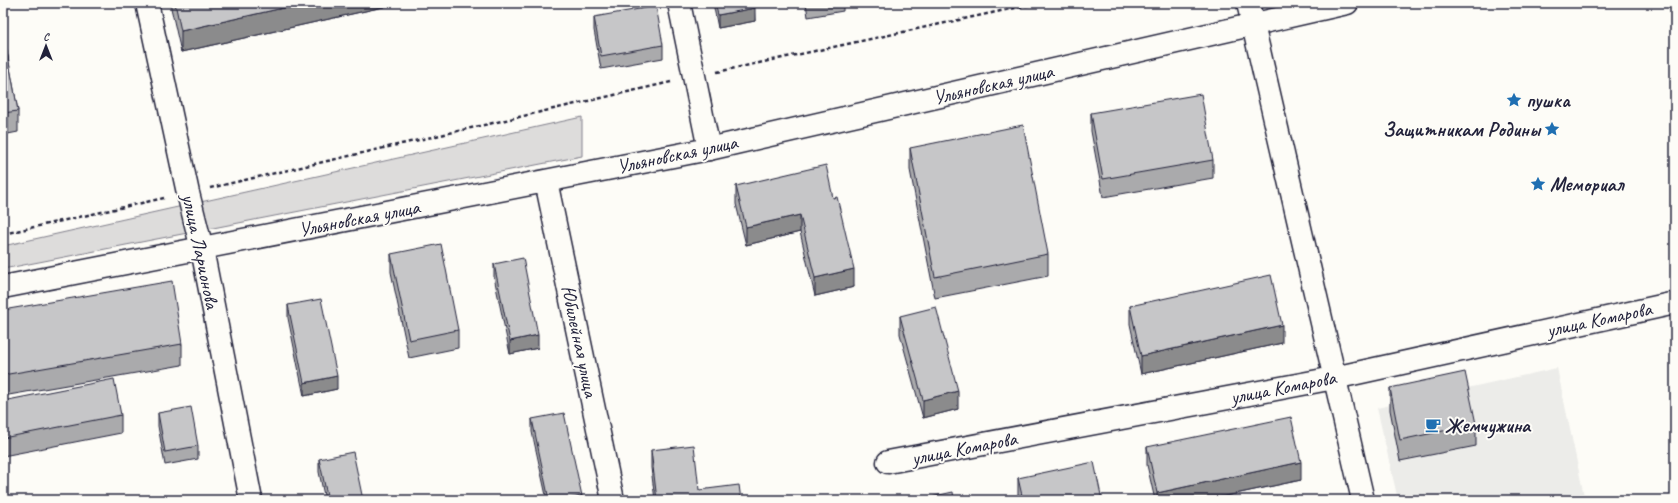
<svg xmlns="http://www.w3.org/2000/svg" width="1678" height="503" viewBox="0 0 1678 503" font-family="Caveat,sans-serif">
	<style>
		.built { fill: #ecece9 }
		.green { fill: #dddcdb; stroke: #807f8b }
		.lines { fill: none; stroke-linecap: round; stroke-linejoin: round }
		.street-casing { stroke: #22223b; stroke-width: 25 }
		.secondary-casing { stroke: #22223b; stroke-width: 25 }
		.path { stroke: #22223b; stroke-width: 2.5; stroke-dasharray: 4 3; stroke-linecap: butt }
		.street { stroke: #fdfcf7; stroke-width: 22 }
		.secondary { stroke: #fdfcf7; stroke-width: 22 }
		.wall { fill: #aaaaac; stroke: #22223b }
		.shaded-wall { fill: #8b8b8c; stroke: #22223b }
		.building { fill: #c6c6c8; stroke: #22223b }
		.labels { text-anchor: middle; stroke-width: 4; stroke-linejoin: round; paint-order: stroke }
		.street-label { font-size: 20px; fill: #22223b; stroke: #fdfcf7 }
		.poi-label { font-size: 20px; font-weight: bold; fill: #22223b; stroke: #fdfcf7; text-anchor: start }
	</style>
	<rect width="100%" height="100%" fill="#fdfcf7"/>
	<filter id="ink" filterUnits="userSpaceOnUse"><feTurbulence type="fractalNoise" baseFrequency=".025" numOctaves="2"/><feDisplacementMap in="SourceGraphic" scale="8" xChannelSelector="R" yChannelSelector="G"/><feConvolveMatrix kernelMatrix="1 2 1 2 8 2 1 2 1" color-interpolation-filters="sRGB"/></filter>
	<g filter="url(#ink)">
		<path class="built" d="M 1557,368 L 1585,500 L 1398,500 L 1377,408 Z"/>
		<path class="green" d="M 582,117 L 582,156 L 3,269 L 3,246 Z"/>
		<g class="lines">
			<defs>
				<path id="street" d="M 147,3 L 188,193 L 202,249 L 251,500
					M 679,3 L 709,149
					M 1248,3 L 1363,500
					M 888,462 L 1334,378 L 1675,303"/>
				<path id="secondary" d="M 546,181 L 613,500
					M 3,287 L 709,149 L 1347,3"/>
			</defs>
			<use href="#street" class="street-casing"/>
			<use href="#secondary" class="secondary-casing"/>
			<path class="path" d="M 717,72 L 1038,3
				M 210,188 L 671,82
				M 3,234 L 164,198"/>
			<use href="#street" class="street"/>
			<use href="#secondary" class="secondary"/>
		</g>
		<path class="wall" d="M 171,3 L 401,3 L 181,52 L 171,8 Z
			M 713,3 L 754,3 L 755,21 L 718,28 Z
			M 806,3 L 843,3 L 843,11 L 808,17 Z
			M 594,17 L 663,45 L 663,58 L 601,69 L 594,30 Z
			M 3,30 L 18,111 L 18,132 L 3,135 Z
			M 1091,113 L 1213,160 L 1213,178 L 1103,197 L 1091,131 Z
			M 910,148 L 1048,254 L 1048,276 L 935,298 L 910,170 Z
			M 736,186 L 833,198 L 854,287 L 815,296 L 800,232 L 746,245 L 736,204 Z
			M 391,254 L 458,330 L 458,348 L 409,358 L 391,272 Z
			M 494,264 L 538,348 L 510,354 L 494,277 Z
			M 288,305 L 337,389 L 304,396 L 288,318 Z
			M 1130,306 L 1282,343 L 1141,374 L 1130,324 Z
			M 3,310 L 182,344 L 182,365 L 3,396 Z
			M 900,316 L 958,409 L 923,418 L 900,334 Z
			M 1674,327 L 1675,327 L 1675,349 L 1674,345 Z
			M 1390,388 L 1476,424 L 1476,446 L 1400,461 L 1390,410 Z
			M 3,401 L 121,415 L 121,433 L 3,456 Z
			M 158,413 L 198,446 L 198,459 L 165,465 L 158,426 Z
			M 532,419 L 582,500 L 547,500 L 532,432 Z
			M 1147,447 L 1301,480 L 1207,500 L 1155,500 L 1147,465 Z
			M 651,450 L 699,490 L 741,500 L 655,500 L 651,468 Z
			M 319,459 L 363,500 L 325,500 L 319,472 Z
			M 1018,478 L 1102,500 L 1019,500 L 1018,496 Z"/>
		<path class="shaded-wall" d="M 305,3 L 401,3 L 181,52 L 181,31 Z
			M 755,8 L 755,21 L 718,28 L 718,15 Z
			M 800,215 L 800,232 L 746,245 L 746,227 Z
			M 854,269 L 854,287 L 815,296 L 815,278 Z
			M 1282,325 L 1282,343 L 1141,374 L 1141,356 Z
			M 538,335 L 538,348 L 510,354 L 510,341 Z
			M 337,376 L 337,389 L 304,396 L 304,383 Z
			M 958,391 L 958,409 L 923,418 L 923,400 Z
			M 1301,462 L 1301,480 L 1207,500 L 1157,500 L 1157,493 Z
			M 582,496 L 582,500 L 563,500 Z"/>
		<path class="building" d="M 175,3 L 305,3 L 181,31 Z
			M 715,3 L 754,3 L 755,8 L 718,15 Z
			M 656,6 L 663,45 L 601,56 L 594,17 Z
			M 3,30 L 18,111 L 3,113 Z
			M 1201,94 L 1213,160 L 1103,179 L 1091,113 Z
			M 1023,125 L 1048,254 L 935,277 L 910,148 Z
			M 826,165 L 833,198 L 837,197 L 854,269 L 815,278 L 800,215 L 746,227 L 736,186 Z
			M 441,244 L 458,330 L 409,340 L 391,254 Z
			M 523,258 L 538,335 L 510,341 L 494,264 Z
			M 1271,275 L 1282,325 L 1141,356 L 1130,306 Z
			M 172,281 L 182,344 L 3,375 L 3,310 Z
			M 321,299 L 337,376 L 304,383 L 288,305 Z
			M 936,307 L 958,391 L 923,400 L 900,316 Z
			M 1465,372 L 1476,424 L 1400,440 L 1390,388 Z
			M 114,379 L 121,415 L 3,438 L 3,401 Z
			M 191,407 L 198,446 L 165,452 L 158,413 Z
			M 564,413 L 582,496 L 563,500 L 549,500 L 532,419 Z
			M 1291,417 L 1301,462 L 1157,493 L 1147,447 Z
			M 694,445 L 699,490 L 739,485 L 741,500 L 657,500 L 651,450 Z
			M 353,452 L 363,500 L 328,500 L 319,459 Z
			M 1094,462 L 1102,500 L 1023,500 L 1018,478 Z
			M 953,492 L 954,500 L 917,500 Z"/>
	</g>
	<defs>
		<symbol id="sight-bare" viewBox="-9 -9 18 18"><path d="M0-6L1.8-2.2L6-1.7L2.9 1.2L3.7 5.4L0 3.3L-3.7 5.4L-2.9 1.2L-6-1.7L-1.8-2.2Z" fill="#1f6fb2" stroke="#fdfcf7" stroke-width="2.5" paint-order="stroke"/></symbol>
		<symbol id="cafe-bare" viewBox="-9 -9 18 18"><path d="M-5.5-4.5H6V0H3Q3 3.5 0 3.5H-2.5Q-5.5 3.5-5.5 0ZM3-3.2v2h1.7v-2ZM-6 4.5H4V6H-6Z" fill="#1f6fb2" stroke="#fdfcf7" stroke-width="2.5" paint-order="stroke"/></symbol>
	</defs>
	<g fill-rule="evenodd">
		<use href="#sight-bare" x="1503" y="89" width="22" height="22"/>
		<use href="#sight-bare" x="1541" y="118" width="22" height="22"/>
		<use href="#sight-bare" x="1527" y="173" width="22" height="22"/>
		<use href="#cafe-bare" x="1422" y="414" width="22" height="22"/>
	</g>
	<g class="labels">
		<g class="street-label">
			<text transform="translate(993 84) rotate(-13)" y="7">Ульяновская улица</text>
			<text transform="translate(677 154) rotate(-12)" y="7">Ульяновская улица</text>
			<text transform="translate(359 218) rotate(-11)" y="7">Ульяновская улица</text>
			<text transform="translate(201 251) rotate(78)" y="7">улица Ларионова</text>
			<text transform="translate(1599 319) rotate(-12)" y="7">улица Комарова</text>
			<text transform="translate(580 341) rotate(78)" y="7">Юбилейная улица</text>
			<text transform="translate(1283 387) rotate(-11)" y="7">улица Комарова</text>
			<text transform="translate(964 448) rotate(-11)" y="7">улица Комарова</text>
		</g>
		<g class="poi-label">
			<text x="1526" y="107">пушка</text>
			<text x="1540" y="136" text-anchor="end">Защитникам Родины</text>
			<text x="1550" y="191">Мемориал</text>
			<text x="1445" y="432">Жемчужина</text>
		</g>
	</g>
	<rect width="1678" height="503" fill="none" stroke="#fdfcf7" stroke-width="16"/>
	<rect x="8" y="8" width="1662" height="487" fill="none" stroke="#22223b" stroke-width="1.5" filter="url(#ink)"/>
	<g transform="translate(46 46)" stroke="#fdfcf7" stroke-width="3" paint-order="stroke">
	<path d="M0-3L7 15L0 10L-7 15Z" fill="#22223b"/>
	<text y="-6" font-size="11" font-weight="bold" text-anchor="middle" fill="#22223b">С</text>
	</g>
</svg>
